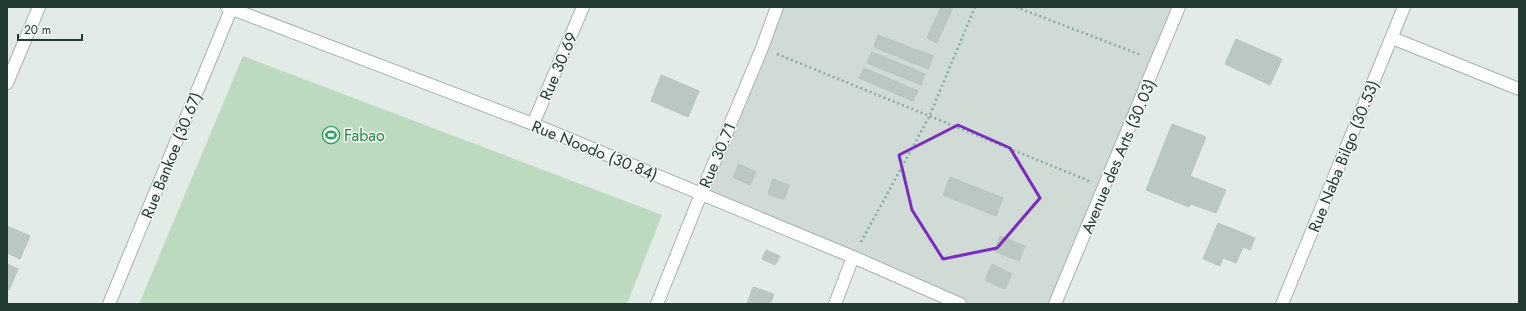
<svg xmlns="http://www.w3.org/2000/svg" width="1526" height="311" viewBox="0 0 1526 311" font-family="Jost,sans-serif">
	<style>
		.built { fill: #d1dbd5 }
		.green { fill: #bddac1 }
		.building { fill: #bbc8c1; stroke: #b5c4bc }
		.lines { fill: none; stroke-linecap: round; stroke-linejoin: round }
		.minor-casing { stroke: #a5b3ac; stroke-width: 14 }
		.tertiary-casing { stroke: #a5b3ac; stroke-width: 14 }
		.path { stroke: #86ac9a; stroke-width: 2.5; stroke-dasharray: 2 3; stroke-linecap: butt }
		.minor { stroke: #fff; stroke-width: 12 }
		.tertiary { stroke: #fff; stroke-width: 12 }
		.marked { fill: none; stroke: #7b2cbf; stroke-width: 3; stroke-linejoin: round }
		.labels { text-anchor: middle; stroke-width: 3; stroke-linejoin: round; paint-order: stroke }
		.street-label { font-size: 16px; fill: #243b31; stroke: #f3f8f4 }
		.leisure-label { font-size: 16px; fill: #27864d; stroke: #f3f8f4; text-anchor: start }
	</style>
	<rect width="100%" height="100%" fill="#e2ebe6"/>
	<path class="built" d="M 777,7 L 1179,7 L 1055,304 L 960,304 L 701,194 Z"/>
	<path class="green" d="M 243,56 L 662,215 L 627,304 L 139,304 Z"/>
	<path class="building" d="M 941,7 L 953,7 L 937,43 L 927,38 Z
		M 878,35 L 933,56 L 928,69 L 874,47 Z
		M 1236,39 L 1282,59 L 1270,85 L 1225,64 Z
		M 872,52 L 925,74 L 921,85 L 867,63 Z
		M 864,68 L 918,91 L 913,101 L 859,78 Z
		M 661,75 L 699,91 L 688,117 L 651,101 Z
		M 1172,124 L 1206,137 L 1190,176 L 1226,190 L 1216,213 L 1191,204 L 1189,207 L 1146,190 Z
		M 739,164 L 756,172 L 750,185 L 733,177 Z
		M 950,177 L 1003,198 L 996,216 L 943,195 Z
		M 773,179 L 789,185 L 784,200 L 768,194 Z
		M 1218,223 L 1255,238 L 1250,250 L 1243,247 L 1236,263 L 1223,258 L 1220,266 L 1203,259 Z
		M 7,226 L 30,236 L 20,259 L 7,253 Z
		M 1000,236 L 1025,246 L 1019,261 L 994,251 Z
		M 766,250 L 780,256 L 775,265 L 762,259 Z
		M 7,264 L 18,269 L 9,290 L 7,289 Z
		M 992,264 L 1012,274 L 1005,289 L 985,280 Z
		M 753,287 L 774,294 L 770,304 L 747,304 Z"/>
	<g class="lines">
		<defs>
			<path id="minor" d="M 227,7 L 533,124 L 853,257 L 960,304
				M 1392,38 L 1519,89
				M 7,83 L 39,7
				M 533,124 L 583,7
				M 109,304 L 232,7
				M 657,304 L 701,194 L 762,48 L 777,7
				M 835,304 L 853,257
				M 1282,304 L 1404,7"/>
			<path id="tertiary" d="M 1055,304 L 1179,7"/>
		</defs>
		<use href="#minor" class="minor-casing"/>
		<use href="#tertiary" class="tertiary-casing"/>
		<path class="path" d="M 1016,7 L 1141,55
			M 777,54 L 1089,181
			M 861,242 L 929,117 L 975,7"/>
		<use href="#minor" class="minor"/>
		<use href="#tertiary" class="tertiary"/>
	</g>
	<path class="marked" d="M 958,125 L 1010,148 L 1040,198 L 997,248 L 943,259 L 912,210 L 899,155 Z"/>
	<defs>
		<symbol id="stadium-ring" viewBox="-11 -11 22 22"><circle r="9.5" fill="#f3f8f4" stroke="#2e9e5b" stroke-width="1.5"/><path d="M0-5a6.5 5 0 1 0 0 10a6.5 5 0 1 0 0-10ZM-3.5-1.8h7v3.6h-7Z" fill="#2e9e5b"/></symbol>
	</defs>
	<g fill-rule="evenodd">
		<use href="#stadium-ring" x="321" y="125" width="20" height="20"/>
	</g>
	<g class="labels">
		<g class="street-label">
			<text transform="translate(558 66) rotate(-67)" y="6">Rue 30.69</text>
			<text transform="translate(595 150) rotate(22)" y="6">Rue Noodo (30.84)</text>
			<text transform="translate(171 155) rotate(-68)" y="6">Rue Bankoe (30.67)</text>
			<text transform="translate(717 155) rotate(-67)" y="6">Rue 30.71</text>
			<text transform="translate(1118 156) rotate(-67)" y="6">Avenue des Arts (30.03)</text>
			<text transform="translate(1343 156) rotate(-68)" y="6">Rue Naba Bilgo (30.53)</text>
		</g>
		<g class="leisure-label">
			<text x="344" y="141">Fabao</text>
		</g>
	</g>
	<rect width="1526" height="311" fill="none" stroke="#243b31" stroke-width="16"/>
	<path d="M18 34v6h64v-6" fill="none" stroke="#243b31" stroke-width="2"/>
	<text x="24" y="34" font-size="12" fill="#243b31" stroke="#f3f8f4" stroke-width="3" paint-order="stroke">20 m</text>
</svg>
